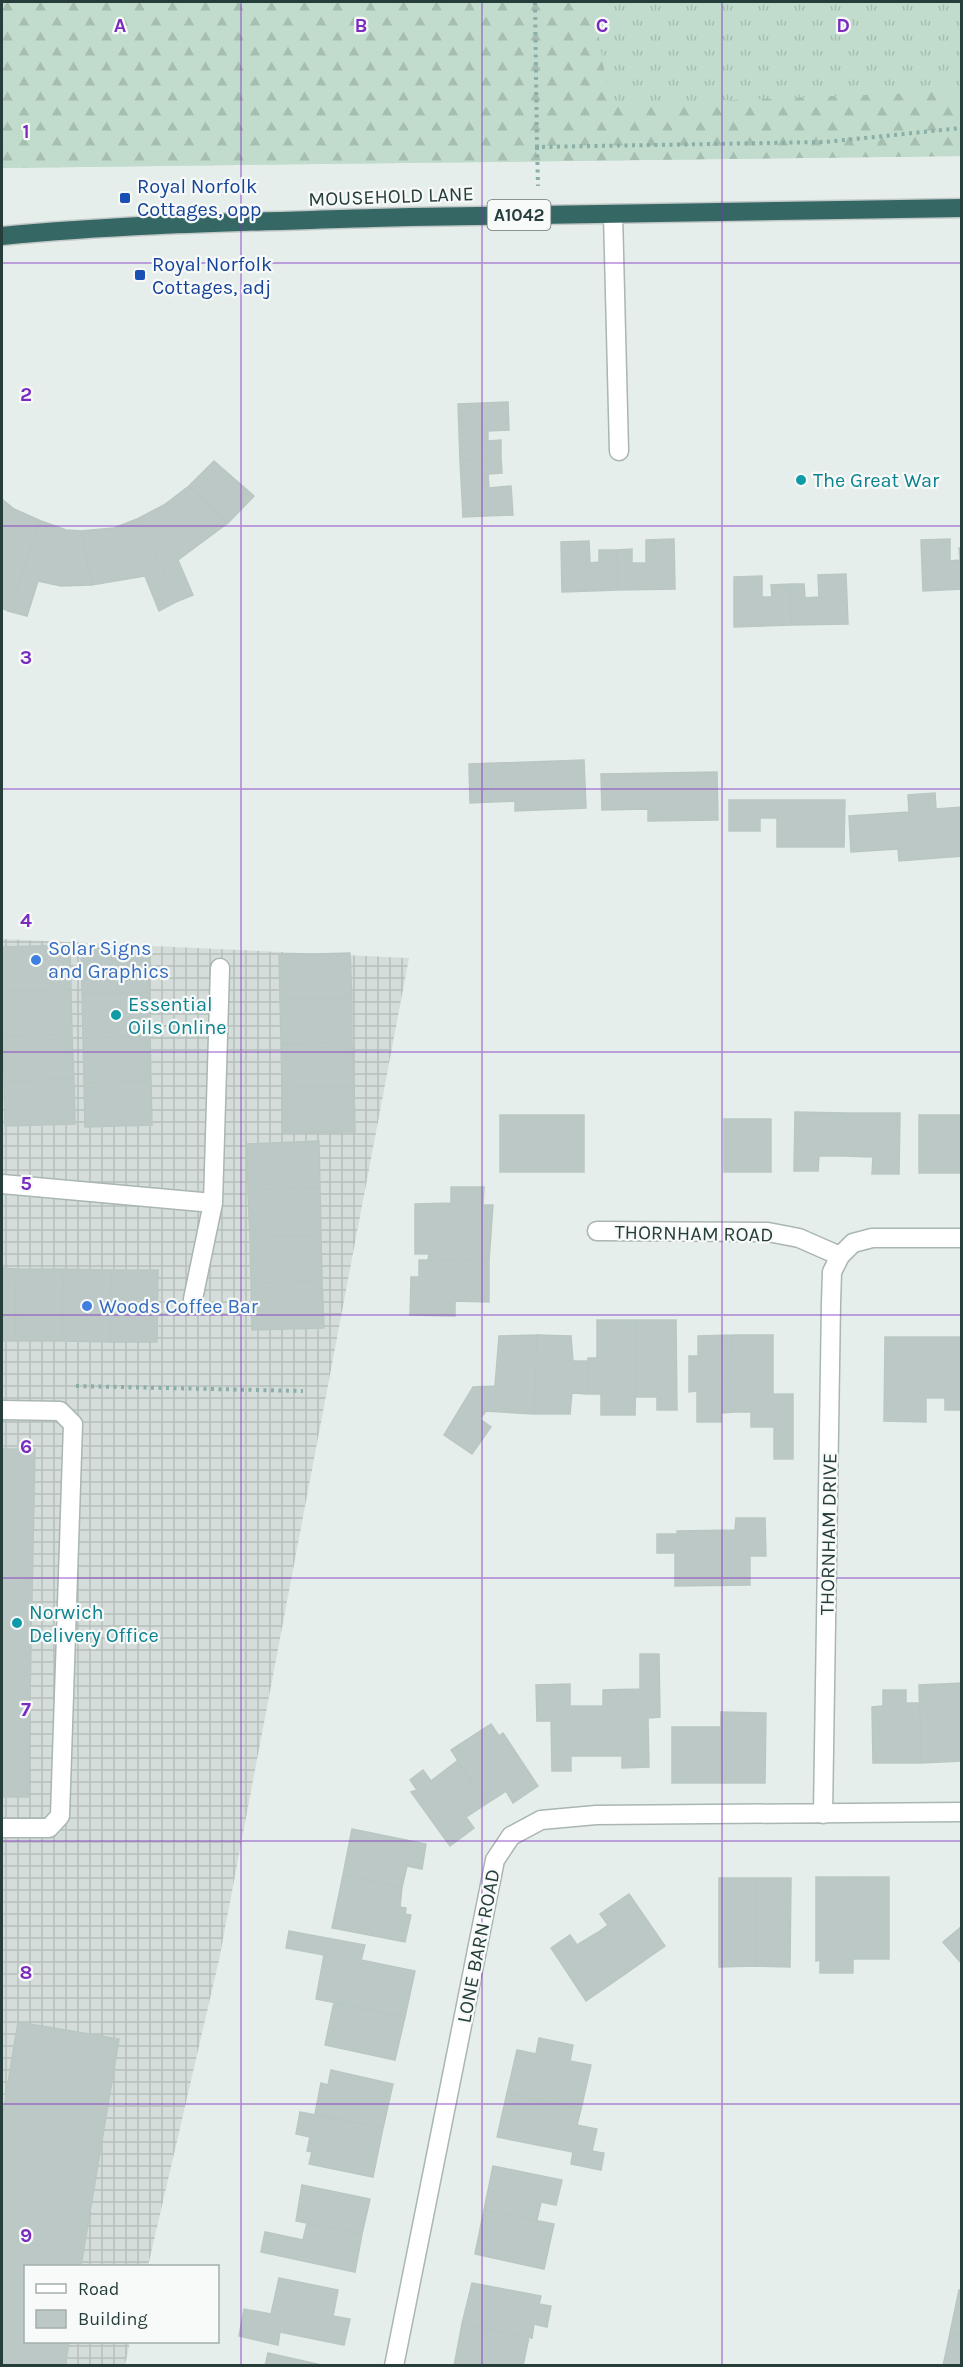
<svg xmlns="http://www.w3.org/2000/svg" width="963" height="2367" viewBox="0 0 963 2367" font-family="Karla,sans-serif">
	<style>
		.industrial { fill: url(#industrial-grid) }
		.grass { fill: url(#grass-tufts) }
		.forest { fill: url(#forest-firs) }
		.building { fill: #bcc8c5; stroke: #b9c7c3; stroke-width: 1.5 }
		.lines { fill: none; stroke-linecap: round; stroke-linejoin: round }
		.lane-casing { stroke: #a9b6b3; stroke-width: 21 }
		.street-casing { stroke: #a9b6b3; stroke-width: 21 }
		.highway-casing { stroke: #c2c9c8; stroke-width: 21 }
		.path { stroke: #8aaea8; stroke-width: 4; stroke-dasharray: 3 4.5; stroke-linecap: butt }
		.lane { stroke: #fff; stroke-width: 18 }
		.street { stroke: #fff; stroke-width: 18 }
		.highway { stroke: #356864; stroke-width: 18 }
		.grid { fill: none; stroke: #7b2cbf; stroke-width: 1.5; stroke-opacity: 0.55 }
		.transit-dot { fill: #1a4fb4; stroke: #f7faf9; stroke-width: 2 }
		.culture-dot { fill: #0f9aa8; stroke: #f7faf9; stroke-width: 2 }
		.shop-dot { fill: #3f7fe0; stroke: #f7faf9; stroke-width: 2 }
		.labels { text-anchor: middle; stroke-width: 4.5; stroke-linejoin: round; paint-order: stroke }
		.shield { fill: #f7faf9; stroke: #657674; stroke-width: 1.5 }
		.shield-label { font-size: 18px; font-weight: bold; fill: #263e3b }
		.transit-label { font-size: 20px; fill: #164399; stroke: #f7faf9; text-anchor: start }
		.street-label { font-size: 20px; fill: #263e3b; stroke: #f7faf9 }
		.culture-label { font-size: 20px; fill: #0d838f; stroke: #f7faf9; text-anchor: start }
		.shop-label { font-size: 20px; fill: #366cbe; stroke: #f7faf9; text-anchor: start }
		.grid-label { font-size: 20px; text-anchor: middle; font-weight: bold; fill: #7b2cbf; stroke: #f7faf9; stroke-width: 4.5; stroke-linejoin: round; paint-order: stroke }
	</style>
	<defs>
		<pattern id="industrial-grid" width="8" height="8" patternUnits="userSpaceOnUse" patternTransform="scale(1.5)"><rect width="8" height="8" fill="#d4ddda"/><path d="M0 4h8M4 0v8" fill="none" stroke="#b6bfbc"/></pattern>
		<pattern id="grass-tufts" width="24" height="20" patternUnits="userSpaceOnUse" patternTransform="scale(1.5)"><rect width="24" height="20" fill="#c1dccc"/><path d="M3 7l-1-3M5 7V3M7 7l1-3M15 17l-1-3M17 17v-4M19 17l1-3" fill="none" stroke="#a6beb0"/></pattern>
		<pattern id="forest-firs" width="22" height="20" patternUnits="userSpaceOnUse" patternTransform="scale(1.5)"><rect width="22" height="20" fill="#c1dccc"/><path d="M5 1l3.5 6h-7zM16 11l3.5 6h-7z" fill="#a6beb0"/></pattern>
	</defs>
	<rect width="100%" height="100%" fill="#e6eeeb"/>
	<path class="industrial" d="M 2,939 L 409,958 L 219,1960 L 148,2266 L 26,2266 L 26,2342 L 130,2342 L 125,2365 L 2,2366 Z"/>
	<path class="grass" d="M 2,2 L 961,2 L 961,156 L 2,168 Z"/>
	<path class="forest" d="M 2,2 L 593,2 L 610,105 L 961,91 L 961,156 L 2,168 Z"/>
	<path class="building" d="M 508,402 L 509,430 L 488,431 L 488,441 L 501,440 L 501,458 L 460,460 L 458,404 Z
		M 501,458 L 502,473 L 488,474 L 489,488 L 511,486 L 513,515 L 463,517 L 460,460 Z
		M 214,461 L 254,496 L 228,523 L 189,486 Z
		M 189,486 L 228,523 L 178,560 L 193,595 L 178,601 L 137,519 L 164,505 Z
		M 2,499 L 14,509 L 41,521 L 8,611 L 2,608 Z
		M 137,519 L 178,601 L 159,611 L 145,576 L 92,585 L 81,531 L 114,528 Z
		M 41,521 L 66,530 L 81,531 L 92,585 L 61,586 L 38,581 L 27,616 L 8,611 Z
		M 674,539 L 675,589 L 618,590 L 617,550 L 632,549 L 632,563 L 646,563 L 646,540 Z
		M 950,539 L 950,561 L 960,560 L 959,548 L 962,548 L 962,589 L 923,591 L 921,540 Z
		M 589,541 L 590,563 L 599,562 L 599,550 L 617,550 L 618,590 L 562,592 L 561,542 Z
		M 846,574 L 848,624 L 791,625 L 790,584 L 804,584 L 805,598 L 819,597 L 818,575 Z
		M 762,576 L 762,597 L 772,597 L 771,585 L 790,584 L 791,625 L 734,627 L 734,577 Z
		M 584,760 L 586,808 L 515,811 L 515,801 L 470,803 L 469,764 Z
		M 717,772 L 718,820 L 648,821 L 648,809 L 602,810 L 601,774 Z
		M 935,793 L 936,809 L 962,807 L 962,856 L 899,861 L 898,849 L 851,852 L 849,816 L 909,812 L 908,795 Z
		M 729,800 L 845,800 L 844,847 L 777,847 L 777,818 L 760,818 L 760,831 L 729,831 Z
		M 70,945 L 71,989 L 2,992 L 2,947 Z
		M 148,947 L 149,992 L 82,993 L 81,949 Z
		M 350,953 L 352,998 L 280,1000 L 279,955 Z
		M 71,989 L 72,1034 L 3,1036 L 2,992 Z
		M 149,992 L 150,1036 L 83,1038 L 82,993 Z
		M 352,998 L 352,1042 L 281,1044 L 280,1000 Z
		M 72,1034 L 74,1079 L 4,1081 L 3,1036 Z
		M 150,1036 L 151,1081 L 84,1083 L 83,1038 Z
		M 352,1042 L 354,1087 L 282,1088 L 281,1044 Z
		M 74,1079 L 75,1124 L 5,1126 L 4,1081 Z
		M 151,1081 L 152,1125 L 85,1127 L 84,1083 Z
		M 354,1087 L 355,1132 L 283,1133 L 282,1088 Z
		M 795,1112 L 845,1113 L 845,1156 L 819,1156 L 818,1171 L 794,1171 Z
		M 845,1113 L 900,1113 L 899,1174 L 872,1174 L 873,1157 L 845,1156 Z
		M 500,1115 L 542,1115 L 542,1172 L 500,1172 Z
		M 542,1115 L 584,1115 L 584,1172 L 542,1172 Z
		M 919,1115 L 962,1115 L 962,1173 L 919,1173 Z
		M 724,1119 L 771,1119 L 771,1172 L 724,1172 Z
		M 319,1141 L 320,1188 L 248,1190 L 247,1144 Z
		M 451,1187 L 484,1187 L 483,1205 L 493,1205 L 489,1261 L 428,1260 L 429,1254 L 415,1254 L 415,1204 L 451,1203 Z
		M 320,1188 L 321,1235 L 250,1237 L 248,1190 Z
		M 321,1235 L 322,1281 L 251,1283 L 250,1237 Z
		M 419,1260 L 489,1261 L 489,1302 L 455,1301 L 455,1316 L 410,1315 L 411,1277 L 419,1277 Z
		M 2,1268 L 16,1269 L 15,1341 L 2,1341 Z
		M 16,1269 L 63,1269 L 62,1341 L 15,1341 Z
		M 63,1269 L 111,1270 L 110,1342 L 62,1341 Z
		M 111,1270 L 158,1270 L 157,1342 L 110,1342 Z
		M 322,1281 L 324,1328 L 252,1330 L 251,1283 Z
		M 597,1320 L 637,1320 L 635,1415 L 601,1415 L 601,1394 L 587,1394 L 588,1358 L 597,1358 Z
		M 637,1320 L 676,1320 L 677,1410 L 657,1410 L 657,1397 L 636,1397 Z
		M 537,1335 L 571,1336 L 573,1361 L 588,1361 L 587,1394 L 572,1393 L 570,1414 L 534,1414 Z
		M 537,1335 L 534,1414 L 486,1411 L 480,1419 L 491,1427 L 472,1454 L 444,1435 L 473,1387 L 495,1386 L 499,1336 Z
		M 733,1335 L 734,1412 L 721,1413 L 721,1422 L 697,1422 L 697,1391 L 689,1392 L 689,1356 L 698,1356 L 698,1336 Z
		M 733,1335 L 773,1335 L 773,1394 L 793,1394 L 793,1459 L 774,1459 L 774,1427 L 751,1427 L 751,1412 L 734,1412 Z
		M 885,1337 L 962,1337 L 962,1410 L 945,1410 L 945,1398 L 926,1398 L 926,1422 L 884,1421 Z
		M 2,1449 L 35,1449 L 28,1797 L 2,1797 Z
		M 736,1518 L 765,1518 L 766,1556 L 750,1556 L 750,1585 L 675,1586 L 675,1553 L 657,1553 L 657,1534 L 677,1534 L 677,1531 L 735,1530 Z
		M 640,1654 L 659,1654 L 660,1717 L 648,1718 L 649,1767 L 622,1768 L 622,1756 L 599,1756 L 599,1706 L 603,1706 L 603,1690 L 640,1689 Z
		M 962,1683 L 962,1761 L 921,1763 L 919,1685 Z
		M 570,1684 L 570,1706 L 599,1706 L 599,1756 L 571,1756 L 571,1771 L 552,1771 L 551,1721 L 537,1721 L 536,1685 Z
		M 883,1690 L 906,1690 L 906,1703 L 920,1703 L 921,1763 L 873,1763 L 872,1707 L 883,1706 Z
		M 721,1712 L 766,1713 L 765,1783 L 720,1783 Z
		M 491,1724 L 499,1736 L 503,1733 L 538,1786 L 513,1803 L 506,1791 L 486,1804 L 451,1750 Z
		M 672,1727 L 721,1727 L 720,1783 L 672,1783 Z
		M 457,1761 L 486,1804 L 466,1817 L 474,1828 L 450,1846 L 411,1792 L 417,1790 L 410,1780 L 423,1770 L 431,1781 Z
		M 352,1829 L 426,1844 L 422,1869 L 407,1866 L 402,1887 L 343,1875 Z
		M 343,1875 L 402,1887 L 400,1907 L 406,1908 L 405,1914 L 411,1915 L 405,1942 L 332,1928 Z
		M 816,1877 L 856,1877 L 856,1959 L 853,1959 L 853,1973 L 820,1973 L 820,1960 L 816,1961 Z
		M 856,1877 L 889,1877 L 889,1959 L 856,1959 Z
		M 719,1878 L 756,1878 L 755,1966 L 719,1967 Z
		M 756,1878 L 791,1878 L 790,1967 L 755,1966 Z
		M 629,1894 L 665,1946 L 628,1972 L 600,1931 L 608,1925 L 600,1914 Z
		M 962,1926 L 962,1964 L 943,1942 Z
		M 289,1931 L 365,1945 L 361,1960 L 415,1971 L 405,2017 L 316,1999 L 324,1955 L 286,1948 Z
		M 600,1931 L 628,1972 L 586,2001 L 551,1948 L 570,1935 L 577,1945 Z
		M 334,2002 L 405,2017 L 395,2060 L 325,2045 Z
		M 18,2022 L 119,2039 L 81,2266 L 26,2266 L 26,2342 L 69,2342 L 65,2366 L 2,2366 L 2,2119 Z
		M 539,2038 L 573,2045 L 570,2061 L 591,2065 L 581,2109 L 507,2093 L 517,2050 L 536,2054 Z
		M 331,2070 L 393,2084 L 383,2128 L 315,2114 L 321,2083 L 328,2085 Z
		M 507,2093 L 581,2109 L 577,2125 L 597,2129 L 592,2151 L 604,2153 L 601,2170 L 571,2164 L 573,2152 L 497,2137 Z
		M 300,2112 L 383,2128 L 373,2177 L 309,2164 L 312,2152 L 307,2151 L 310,2137 L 296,2134 Z
		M 493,2166 L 562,2180 L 556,2205 L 541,2202 L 537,2220 L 484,2210 Z
		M 302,2185 L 370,2199 L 362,2234 L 296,2221 Z
		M 484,2210 L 554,2224 L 544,2269 L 475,2254 Z
		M 307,2223 L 362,2234 L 355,2272 L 261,2252 L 265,2232 L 303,2240 Z
		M 279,2278 L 338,2290 L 333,2316 L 350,2319 L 344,2345 L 280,2332 L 278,2345 L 239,2336 L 244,2309 L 271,2314 Z
		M 472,2283 L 541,2296 L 539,2304 L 551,2306 L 547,2327 L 534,2324 L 532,2338 L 462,2324 Z
		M 959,2290 L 962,2291 L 962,2336 L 950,2333 Z
		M 462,2324 L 529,2337 L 523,2366 L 454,2366 Z
		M 950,2333 L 962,2336 L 962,2366 L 943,2366 Z
		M 268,2353 L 326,2366 L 265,2366 Z"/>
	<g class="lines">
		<defs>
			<path id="lane" d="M 613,214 L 619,451
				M 2,1410 L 60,1411 L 73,1424 L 60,1816 L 49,1828 L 2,1828"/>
			<path id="street" d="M 2,1184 L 213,1203
				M 597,1231 L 768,1232 L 799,1238 L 840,1256 L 853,1243 L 872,1238 L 962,1238
				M 193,1299 L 213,1203 L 220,968
				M 823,1814 L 831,1303 L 832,1272 L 840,1256
				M 394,2366 L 495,1860 L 511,1836 L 541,1820 L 596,1815 L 962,1812"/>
			<path id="highway" d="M 2,236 C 125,224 249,222 373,218 C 569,213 765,211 962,208"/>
		</defs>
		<use href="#lane" class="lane-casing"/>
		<use href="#street" class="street-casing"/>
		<use href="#highway" class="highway-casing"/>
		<path class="path" d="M 535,2 L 537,147 L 825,142 L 962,128
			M 537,147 L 538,186
			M 76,1386 L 303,1391"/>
		<use href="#lane" class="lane"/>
		<use href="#street" class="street"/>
		<use href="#highway" class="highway"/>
	</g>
	<path class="grid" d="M 241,2 L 241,2366M 482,2 L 482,2366M 722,2 L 722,2366M 2,263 L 962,263M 2,526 L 962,526M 2,789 L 962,789M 2,1052 L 962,1052M 2,1315 L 962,1315M 2,1578 L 962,1578M 2,1841 L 962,1841M 2,2104 L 962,2104"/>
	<g class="transit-dot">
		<rect x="119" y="192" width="12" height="12" rx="3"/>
		<rect x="134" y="269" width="12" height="12" rx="3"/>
	</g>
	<g class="culture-dot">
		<circle cx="801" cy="480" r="6"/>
		<circle cx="116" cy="1015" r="6"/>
		<circle cx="17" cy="1623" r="6"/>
	</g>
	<g class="shop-dot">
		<circle cx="36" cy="960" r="6"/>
		<circle cx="87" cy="1306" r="6"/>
	</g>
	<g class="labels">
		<rect class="shield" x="487.5" y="200" width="63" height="30" rx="4.5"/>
		<g class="shield-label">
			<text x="519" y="221">A1042</text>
		</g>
		<g class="transit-label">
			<text x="137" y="193">Royal Norfolk<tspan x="137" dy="23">Cottages, opp</tspan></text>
			<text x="152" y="271">Royal Norfolk<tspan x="152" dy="23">Cottages, adj</tspan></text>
		</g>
		<g class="street-label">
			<text transform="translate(391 196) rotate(-2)" y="7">MOUSEHOLD LANE</text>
			<text transform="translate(694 1233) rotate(1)" y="7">THORNHAM ROAD</text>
			<text transform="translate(828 1534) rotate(-89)" y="7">THORNHAM DRIVE</text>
			<text transform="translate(478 1946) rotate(-79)" y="7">LONE BARN ROAD</text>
		</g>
		<g class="culture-label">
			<text x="813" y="487">The Great War</text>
			<text x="128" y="1011">Essential<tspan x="128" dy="23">Oils Online</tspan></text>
			<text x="29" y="1619">Norwich<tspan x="29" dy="23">Delivery Office</tspan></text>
		</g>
		<g class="shop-label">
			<text x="48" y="955">Solar Signs<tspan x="48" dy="23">and Graphics</tspan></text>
			<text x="99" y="1313">Woods Coffee Bar</text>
		</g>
	</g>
	<g class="grid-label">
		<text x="120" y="32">A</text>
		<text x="361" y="32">B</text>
		<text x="602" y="32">C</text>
		<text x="843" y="32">D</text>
		<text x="26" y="138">1</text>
		<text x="26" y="401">2</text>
		<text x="26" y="664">3</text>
		<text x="26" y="927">4</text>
		<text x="26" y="1190">5</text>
		<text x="26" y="1453">6</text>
		<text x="26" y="1716">7</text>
		<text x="26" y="1979">8</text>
		<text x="26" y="2242">9</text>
	</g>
	<rect width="963" height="2367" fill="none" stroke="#263e3b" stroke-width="6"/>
	<rect x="24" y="2265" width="195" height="78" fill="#f7faf9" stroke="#a3afad" stroke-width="1.5"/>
	<rect x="36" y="2284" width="30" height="9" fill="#ffffff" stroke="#a3afad" stroke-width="1.5"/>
	<text x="78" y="2295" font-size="18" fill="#263e3b">Road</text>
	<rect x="36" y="2310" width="30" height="18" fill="#bcc8c5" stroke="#a3afad" stroke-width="1.5"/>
	<text x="78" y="2325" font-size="18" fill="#263e3b">Building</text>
</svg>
